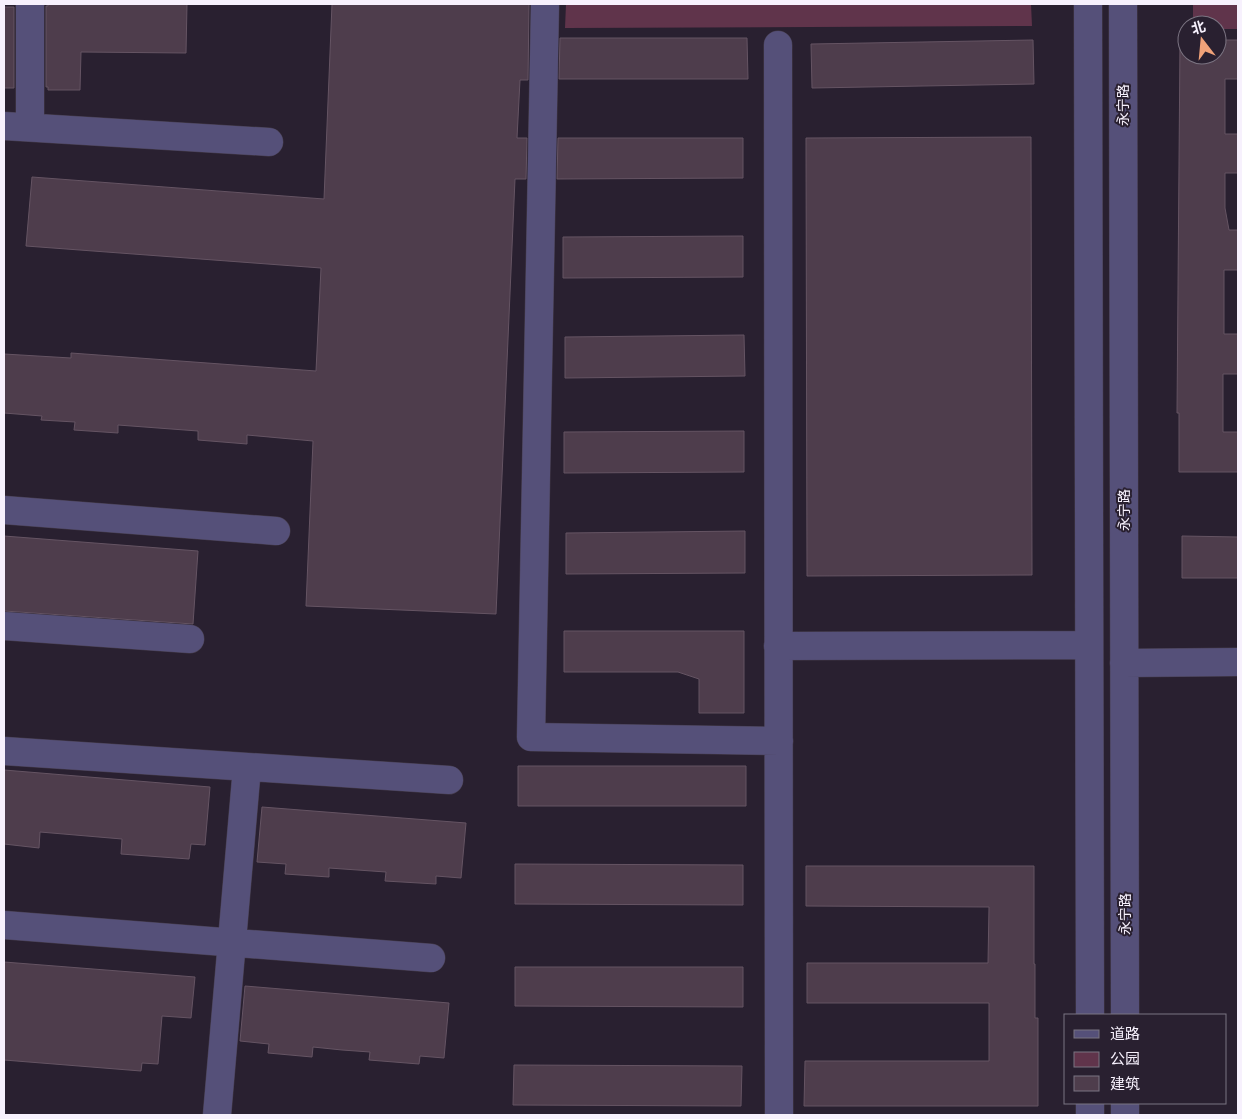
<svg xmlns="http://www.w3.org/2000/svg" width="1242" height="1119" viewBox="0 0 1242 1119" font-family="'IBM Plex Sans','Noto Sans SC',sans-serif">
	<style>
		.green { fill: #60344b }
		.building { fill: #4e3d4c; stroke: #655463 }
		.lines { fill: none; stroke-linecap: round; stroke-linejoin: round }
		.minor-casing { stroke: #463d4d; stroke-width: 29 }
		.minor { stroke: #555079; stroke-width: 28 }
		.labels { text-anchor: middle; stroke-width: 4; stroke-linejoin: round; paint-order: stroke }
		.street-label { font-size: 14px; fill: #f7f1fd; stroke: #292030 }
	</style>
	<rect width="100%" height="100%" fill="#292030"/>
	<path class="green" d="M 566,4 L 1031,4 L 1032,26 L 565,28 Z
		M 1193,4 L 1238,4 L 1238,29 L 1217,29 L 1217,25 L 1193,25 Z"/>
	<path class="building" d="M 48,4 L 187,4 L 186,53 L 81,52 L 80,90 L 48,90 L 48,87 L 46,87 L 46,6 L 48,6 Z
		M 332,4 L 529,4 L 528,80 L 520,80 L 517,138 L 527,138 L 526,179 L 515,179 L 496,614 L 306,606 L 313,441 L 247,435 L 247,444 L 198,440 L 198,431 L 118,425 L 118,433 L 74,430 L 75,422 L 41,420 L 42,416 L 4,413 L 4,354 L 71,358 L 71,353 L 316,371 L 321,268 L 26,246 L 32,177 L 324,199 Z
		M 4,7 L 14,7 L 14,88 L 4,88 Z
		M 560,38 L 747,38 L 748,79 L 559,79 Z
		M 1033,40 L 1034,84 L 812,88 L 811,44 Z
		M 1180,40 L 1187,40 L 1187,55 L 1217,55 L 1217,40 L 1238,40 L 1238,79 L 1225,79 L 1225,134 L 1238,134 L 1238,173 L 1225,173 L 1225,208 L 1229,230 L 1238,230 L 1238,270 L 1224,270 L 1224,334 L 1238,334 L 1238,374 L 1223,374 L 1223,432 L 1238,432 L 1238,472 L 1179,472 L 1179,413 L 1177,413 Z
		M 1031,137 L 1032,575 L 807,576 L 806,138 Z
		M 558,138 L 743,138 L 743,178 L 557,179 Z
		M 743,236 L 743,277 L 563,278 L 563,237 Z
		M 744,335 L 745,376 L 565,378 L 565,337 Z
		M 744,431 L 744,472 L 564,473 L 564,432 Z
		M 745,531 L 745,573 L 566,574 L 566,533 Z
		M 4,536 L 198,551 L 193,624 L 4,611 Z
		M 1182,536 L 1238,537 L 1238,578 L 1182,578 Z
		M 564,631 L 744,631 L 744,713 L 699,713 L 699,679 L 678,672 L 564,672 Z
		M 518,766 L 746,766 L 746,806 L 518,806 Z
		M 4,770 L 210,787 L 205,845 L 191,844 L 189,859 L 121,854 L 122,839 L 40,832 L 39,848 L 4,844 Z
		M 262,807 L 466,823 L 461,878 L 436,876 L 436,884 L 385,881 L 386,872 L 329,868 L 329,877 L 285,874 L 286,864 L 257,862 Z
		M 515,864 L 743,865 L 743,905 L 515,904 Z
		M 806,866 L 1034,866 L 1034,964 L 1035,964 L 1035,1018 L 1038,1018 L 1038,1106 L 804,1106 L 805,1061 L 989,1061 L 989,1003 L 807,1003 L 807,963 L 988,963 L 989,907 L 806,906 Z
		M 4,962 L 195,977 L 191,1018 L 162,1016 L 158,1064 L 142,1063 L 141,1071 L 4,1060 Z
		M 515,967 L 743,967 L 743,1007 L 515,1006 Z
		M 245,986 L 449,1003 L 444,1058 L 420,1056 L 419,1064 L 369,1060 L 370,1052 L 342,1050 L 313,1047 L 312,1057 L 268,1053 L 269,1044 L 240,1041 Z
		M 514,1065 L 742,1066 L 741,1106 L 513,1105 Z"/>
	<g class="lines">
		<defs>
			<path id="minor" d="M 545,4 L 531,737 L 779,741
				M 1088,4 L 1090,1015
				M 1123,4 L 1125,1015
				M 778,45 L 779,1115
				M 4,126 L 269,142
				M 30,127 L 30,4
				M 4,510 L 276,531
				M 4,626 L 190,639
				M 778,646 L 1089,645
				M 1124,663 L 1238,662
				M 4,751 L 449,780
				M 4,925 L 431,958
				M 1090,1103 L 1090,1115
				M 1125,1103 L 1125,1115
				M 217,1115 L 247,767"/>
		</defs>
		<use href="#minor" class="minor-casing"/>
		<use href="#minor" class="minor"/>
	</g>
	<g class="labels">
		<g class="street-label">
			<text transform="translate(1123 105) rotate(-90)" y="5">永宁路</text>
			<text transform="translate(1124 510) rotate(-90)" y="5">永宁路</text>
			<text transform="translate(1125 914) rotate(-90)" y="5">永宁路</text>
		</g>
	</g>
	<rect width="1242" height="1119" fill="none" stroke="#f7f1fd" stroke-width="10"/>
	<rect x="1064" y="1014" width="162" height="90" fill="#292030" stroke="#7b7482"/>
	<rect x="1074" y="1030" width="25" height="8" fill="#555079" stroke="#7b7482"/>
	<text x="1110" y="1039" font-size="15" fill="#f7f1fd">道路</text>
	<rect x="1074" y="1052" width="25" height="15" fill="#60344b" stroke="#7b7482"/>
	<text x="1110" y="1064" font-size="15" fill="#f7f1fd">公园</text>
	<rect x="1074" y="1076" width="25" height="15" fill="#4e3d4c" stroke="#7b7482"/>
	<text x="1110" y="1089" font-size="15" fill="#f7f1fd">建筑</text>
	<g transform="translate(1202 40) rotate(344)"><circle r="24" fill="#292030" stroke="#7b7482"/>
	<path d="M0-4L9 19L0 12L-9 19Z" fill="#f0a279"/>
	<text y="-8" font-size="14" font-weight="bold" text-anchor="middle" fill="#f7f1fd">北</text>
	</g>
</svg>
